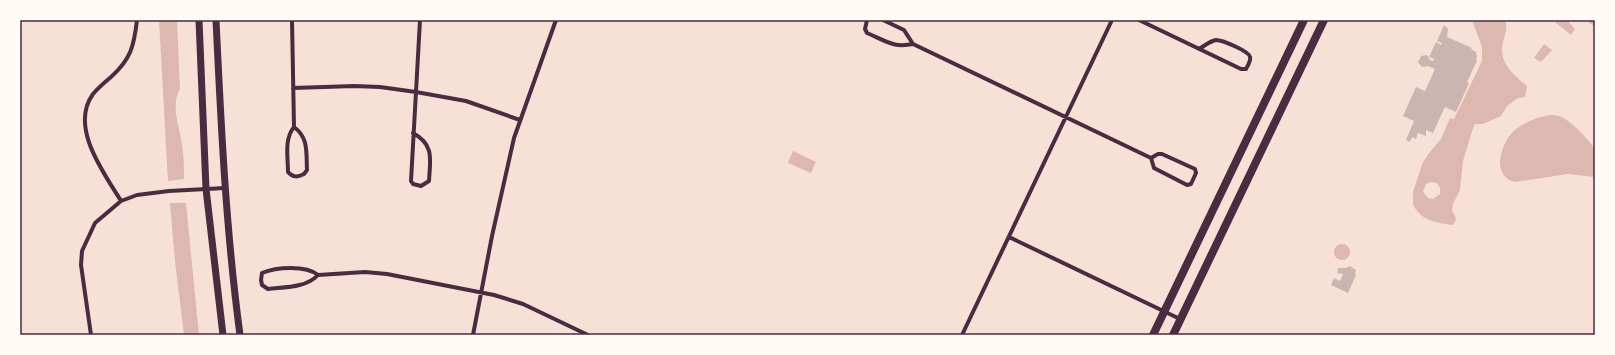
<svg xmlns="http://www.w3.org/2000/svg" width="1615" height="355" viewBox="0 0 1615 355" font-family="'Roboto Condensed',sans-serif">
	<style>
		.water { fill: #dcb8b0; fill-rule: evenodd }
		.building { fill: #ccb4b1 }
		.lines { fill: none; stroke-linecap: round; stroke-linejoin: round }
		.minor { stroke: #4a2c40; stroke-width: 4 }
		.tertiary { stroke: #4a2c40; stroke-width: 7 }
		.secondary { stroke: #4a2c40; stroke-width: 8 }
		.neatline { fill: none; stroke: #4a2c40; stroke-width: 1.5 }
	</style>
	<rect width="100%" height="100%" fill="#f7e1d7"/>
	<path class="water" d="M 159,20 L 177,20 L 180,89 C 170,106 180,127 182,145 C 184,156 184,168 184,179 L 168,181 Z
		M 1472,20 L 1505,20 C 1508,28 1505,34 1503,42 C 1498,62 1513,74 1527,86 L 1525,97 L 1518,98 L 1507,106 L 1501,116 L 1483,124 L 1477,124 L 1474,125 L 1463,161 L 1460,190 L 1453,204 L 1452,210 L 1456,218 L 1455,222 L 1452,225 C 1435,222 1423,222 1413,205 L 1413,192 L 1423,162 L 1429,153 L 1441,139 L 1450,118 L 1454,119 L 1482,61 L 1482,47 ZM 1431,182 L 1437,183 L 1440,188 L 1440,194 L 1433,199 L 1428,198 L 1423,192 L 1426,184 Z
		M 1556,20 L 1567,20 L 1575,29 L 1571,35 L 1555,22 Z
		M 1544,44 L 1552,50 L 1541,62 L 1534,58 Z
		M 1550,115 C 1553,115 1556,115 1559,116 C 1570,119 1589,140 1595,149 L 1595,177 L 1568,174 L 1515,182 C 1490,176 1501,142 1515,130 C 1524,122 1538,117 1550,115 Z
		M 793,151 L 816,162 L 811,173 L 788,163 Z
		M 170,203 L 186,203 L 199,335 L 184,335 L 175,261 Z
		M1334 252a8 8 0 1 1 16 0a8 8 0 1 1-16 0Z"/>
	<path class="building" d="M 1586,20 L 1595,20 L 1595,27 Z
		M 1444,25 L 1448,29 L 1447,37 L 1472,48 L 1471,49 L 1476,52 L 1477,57 L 1476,60 L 1477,61 L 1467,82 L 1469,83 L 1456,112 L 1445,107 L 1433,133 L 1426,130 L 1426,136 L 1418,133 L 1416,139 L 1412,137 L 1410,142 L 1406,140 L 1414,121 L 1403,116 L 1416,87 L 1425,91 L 1435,69 L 1428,66 L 1422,67 L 1418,62 L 1421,56 L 1427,55 L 1430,60 L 1433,61 L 1434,59 L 1429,57 L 1436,42 L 1441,45 L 1442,43 L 1437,41 Z
		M 1350,266 L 1356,270 L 1355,273 L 1356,275 L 1348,293 L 1331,285 L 1334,278 L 1340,281 L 1343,274 L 1337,273 L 1338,268 L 1346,268 Z"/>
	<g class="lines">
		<path class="minor" d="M 292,20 L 294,127 C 284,139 288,157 288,172 C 293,178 298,177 304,174 L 307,170 C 306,153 309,138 294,127
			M 867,20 L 865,29 L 867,33 C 886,41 893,48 913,44
			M 883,20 L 904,30 L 913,44 L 1151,158
			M 1139,20 L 1241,69 L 1246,69 C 1248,65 1251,61 1250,57 C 1249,51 1222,40 1216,40 C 1210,41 1204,46 1199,49
			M 293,88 L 354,86 L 380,87 L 416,92 L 466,101 L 520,120
			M 413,133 C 435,145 430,160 429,181 L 421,186 L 413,184 L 411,181 C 414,128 417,74 420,20
			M 1158,154 L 1162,154 L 1195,169 L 1196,173 L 1191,184 L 1187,185 L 1154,168 L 1151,158 Z
			M 121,201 C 104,173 69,127 93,94 C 98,88 105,82 111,77 C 131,59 134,46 137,20
			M 1009,237 L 1180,319
			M 318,275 C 306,288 284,287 268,289 L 262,285 L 261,280 L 262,273 C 276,267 306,265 318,275 L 365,272 L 387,274 L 494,295 L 523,304 L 588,335
			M 91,335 L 81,265 L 82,251 L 95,223 L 121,201 L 137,195 L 169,191 L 225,188
			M 473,335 L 492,236 L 514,138 L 556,20
			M 962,335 L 1112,20"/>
		<path class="tertiary" d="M 199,20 L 206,189 L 223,335
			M 216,20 C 221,125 226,231 240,335"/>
		<path class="secondary" d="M 1153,335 L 1304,20
			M 1173,335 L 1324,20"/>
	</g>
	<rect width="1615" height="355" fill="none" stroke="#fffaf5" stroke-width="42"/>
	<rect x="21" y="21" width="1573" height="313" class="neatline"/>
</svg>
